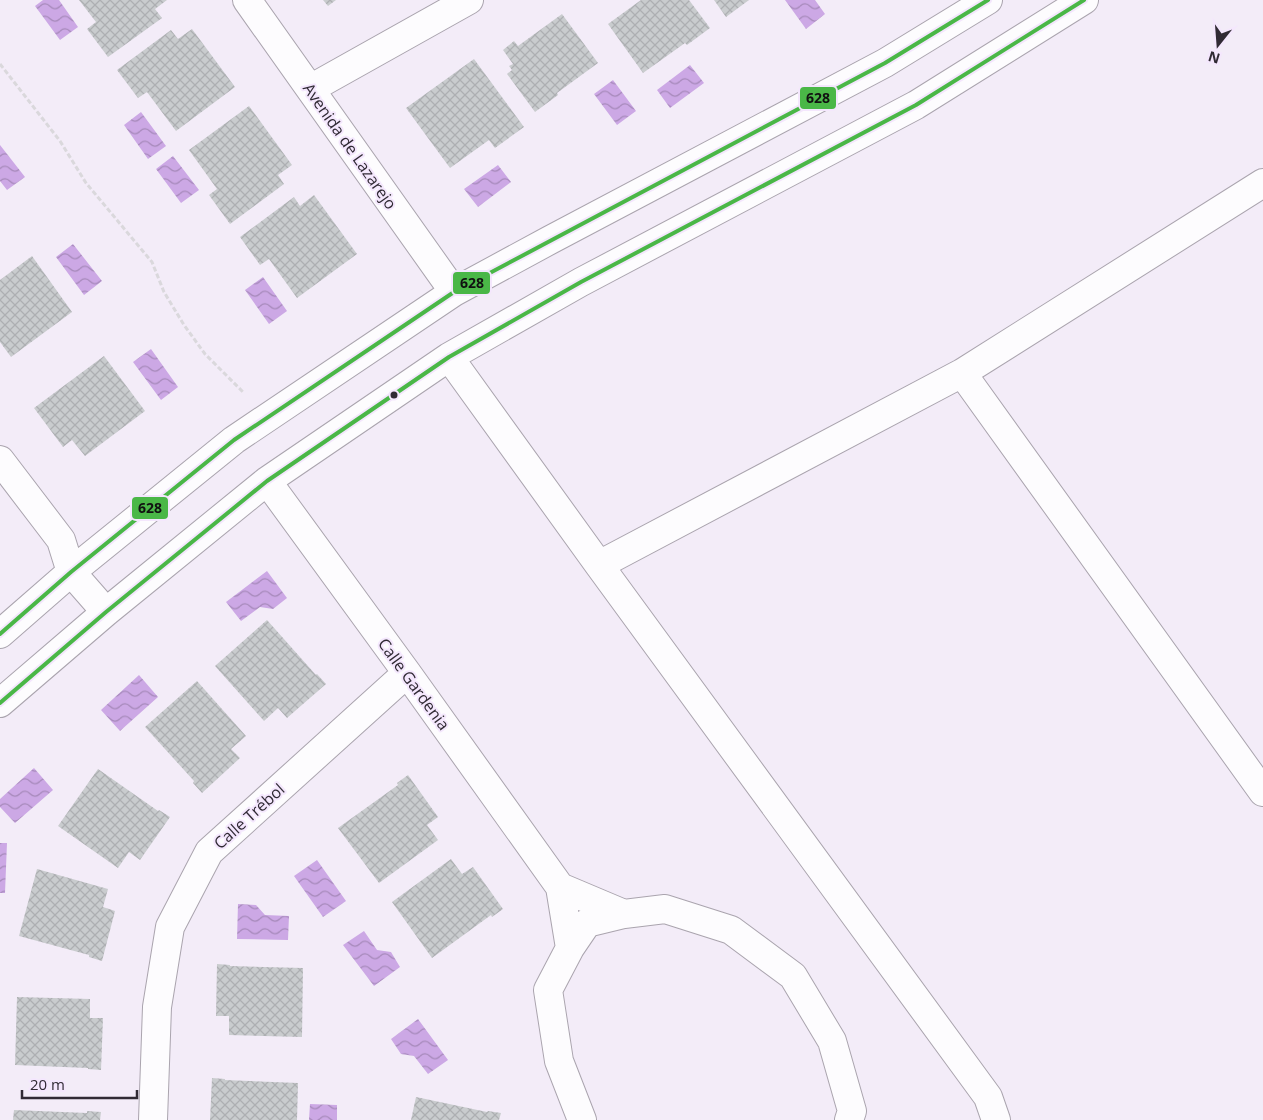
<svg xmlns="http://www.w3.org/2000/svg" width="1263" height="1120" viewBox="0 0 1263 1120" font-family="'Open Sans',sans-serif">
	<style>
		.water { fill: url(#water-waves) }
		.building { fill: url(#building-cross-hatch) }
		.lines { fill: none; stroke-linecap: round; stroke-linejoin: round }
		.minor-casing { stroke: #aaa4ae; stroke-width: 30 }
		.path { stroke: #dad8dc; stroke-width: 3; stroke-dasharray: 5 2.5; stroke-linecap: butt }
		.minor { stroke: #fdfcfe; stroke-width: 28 }
		.bus-1-casing { stroke: #f4e7fd; stroke-width: 8 }
		.bus-1 { stroke: #4ab747; stroke-width: 4 }
		.bus-dot { fill: #302a34; stroke: #f4e7fd; stroke-width: 2 }
		.labels { text-anchor: middle; stroke-width: 4; stroke-linejoin: round; paint-order: stroke }
		.street-label { font-size: 16px; fill: #302a34; stroke: #f4e7fd }
		.line-badge { stroke: #f4e7fd; stroke-width: 2 }
		.pale-badge-label { font-size: 14px; text-anchor: middle; font-weight: bold; fill: #111 }
	</style>
	<defs>
		<pattern id="water-waves" width="16" height="10" patternUnits="userSpaceOnUse" patternTransform="scale(1.25)"><rect width="16" height="10" fill="#cca8e5"/><path d="M0 5q4-4 8 0t8 0" fill="none" stroke="#a689ba"/></pattern>
		<pattern id="building-cross-hatch" width="8" height="8" patternUnits="userSpaceOnUse" patternTransform="scale(1.25)"><rect width="8" height="8" fill="#c9ccce"/><path d="M0 0l8 8M0 8l8-8" fill="none" stroke="#adafb2"/></pattern>
	</defs>
	<rect width="100%" height="100%" fill="#f3ecf8"/>
	<path class="water" d="M 43,0 L 59,0 L 78,27 L 60,40 L 35,6 Z
		M 785,0 L 815,0 L 825,14 L 806,29 Z
		M 690,65 L 704,83 L 670,108 L 657,90 Z
		M 613,80 L 636,111 L 617,125 L 594,94 Z
		M 141,112 L 166,146 L 148,159 L 124,125 Z
		M 0,145 L 25,177 L 7,190 L 0,181 Z
		M 173,156 L 199,190 L 181,203 L 156,169 Z
		M 498,165 L 511,182 L 478,207 L 464,189 Z
		M 73,244 L 102,281 L 84,295 L 56,257 Z
		M 263,277 L 287,311 L 269,324 L 245,290 Z
		M 151,349 L 178,387 L 161,400 L 133,362 Z
		M 267,571 L 287,598 L 273,609 L 260,607 L 241,621 L 226,602 Z
		M 139,675 L 158,697 L 120,731 L 101,710 Z
		M 34,768 L 53,790 L 15,823 L 0,807 L 0,799 Z
		M 0,843 L 7,843 L 5,893 L 0,893 Z
		M 317,860 L 346,901 L 323,917 L 294,876 Z
		M 238,904 L 256,905 L 265,915 L 289,916 L 288,940 L 237,939 Z
		M 364,931 L 377,950 L 391,952 L 400,967 L 374,986 L 343,945 Z
		M 418,1019 L 448,1060 L 428,1074 L 414,1056 L 401,1054 L 391,1039 Z
		M 310,1104 L 337,1105 L 337,1120 L 309,1120 Z"/>
	<path class="building" d="M 79,0 L 167,0 L 155,9 L 162,18 L 108,57 L 87,29 L 96,22 Z
		M 323,0 L 336,0 L 328,6 Z
		M 641,0 L 689,0 L 710,28 L 687,45 L 685,43 L 643,73 L 608,24 Z
		M 714,0 L 749,0 L 726,17 Z
		M 562,14 L 598,63 L 557,93 L 558,95 L 535,112 L 507,74 L 512,70 L 509,66 L 513,64 L 503,50 L 514,41 L 518,46 Z
		M 192,29 L 235,87 L 176,131 L 147,92 L 138,98 L 117,70 L 171,30 L 178,39 Z
		M 474,59 L 524,127 L 495,148 L 489,140 L 450,168 L 406,108 Z
		M 249,106 L 292,165 L 278,175 L 284,184 L 230,224 L 209,195 L 217,189 L 189,150 Z
		M 314,195 L 357,254 L 297,298 L 269,259 L 260,265 L 240,237 L 294,197 L 300,206 Z
		M 32,256 L 72,312 L 11,357 L 0,342 L 0,280 Z
		M 104,356 L 145,411 L 85,456 L 72,440 L 63,447 L 34,408 Z
		M 267,620 L 316,675 L 317,674 L 326,684 L 287,718 L 278,708 L 264,721 L 215,666 Z
		M 197,681 L 246,736 L 231,749 L 240,758 L 202,793 L 193,783 L 194,781 L 145,727 Z
		M 98,769 L 158,811 L 159,810 L 170,817 L 140,860 L 129,852 L 118,868 L 58,826 Z
		M 408,775 L 438,817 L 427,825 L 438,840 L 379,883 L 338,828 L 398,785 L 397,783 Z
		M 451,859 L 462,874 L 473,867 L 503,909 L 492,917 L 491,915 L 432,958 L 392,902 Z
		M 37,869 L 108,889 L 103,907 L 115,911 L 102,961 L 89,957 L 89,955 L 19,936 Z
		M 217,964 L 230,965 L 230,966 L 303,968 L 302,1037 L 229,1035 L 229,1016 L 216,1016 Z
		M 17,997 L 90,999 L 90,1018 L 103,1018 L 101,1070 L 88,1069 L 88,1068 L 15,1065 Z
		M 212,1078 L 225,1079 L 225,1080 L 298,1083 L 297,1120 L 210,1120 Z
		M 416,1097 L 487,1112 L 488,1111 L 501,1113 L 499,1120 L 411,1120 Z
		M 14,1110 L 87,1113 L 87,1111 L 101,1112 L 100,1120 L 13,1120 Z"/>
	<g class="lines">
		<defs>
			<path id="minor" d="M 247,0 L 454,292
				M 310,89 L 469,0
				M 449,357 L 599,565 L 988,1097 L 996,1120
				M 962,373 L 1263,792
				M 0,460 L 61,540 L 71,572 L 106,612
				M 267,481 L 407,673 L 560,887 L 570,948
				M 599,565 L 962,373 L 1263,183
				M 0,634 L 71,572 L 234,440 L 454,292 L 550,240 L 885,63 L 988,0
				M 0,703 L 106,612 L 267,481 L 449,357 L 581,282 L 916,105 L 1084,0
				M 560,887 L 624,914
				M 153,1120 L 157,1007 L 170,927 L 209,852 L 407,673
				M 582,1120 L 559,1061 L 548,990 L 570,948 L 587,923 L 624,914 L 665,909 L 731,930 L 793,976 L 832,1041 L 852,1111 L 849,1120"/>
		</defs>
		<use href="#minor" class="minor-casing"/>
		<path class="path" d="M 0,64 L 60,141 L 86,183 L 152,262 L 164,292 L 184,325 L 205,354 L 244,393"/>
		<use href="#minor" class="minor"/>
		<defs>
			<path id="bus-1" d="M 0,634 L 71,572 L 234,440 L 454,292 L 885,63 L 988,0
				M 0,703 L 106,612 L 267,481 L 449,357 L 581,282 L 916,105 L 1084,0"/>
		</defs>
		<use href="#bus-1" class="bus-1-casing"/>
		<use href="#bus-1" class="bus-1"/>
	</g>
	<circle class="bus-dot" cx="394" cy="395" r="4.5"/>
	<g class="labels">
		<g class="street-label">
			<text transform="translate(350 146) rotate(55)" y="6">Avenida de Lazarejo</text>
			<text transform="translate(414 684) rotate(54)" y="6">Calle Gardenia</text>
			<text transform="translate(249 816) rotate(-42)" y="6">Calle Trébol</text>
		</g>
	</g>
	<g class="line-badge">
		<rect x="799" y="86" width="38" height="24" rx="5" fill="#4ab747"/>
		<rect x="452" y="271" width="39" height="24" rx="5" fill="#4ab747"/>
		<rect x="131" y="496" width="38" height="24" rx="5" fill="#4ab747"/>
	</g>
	<g class="pale-badge-label">
		<text x="818" y="103">628</text>
		<text x="472" y="288">628</text>
		<text x="150" y="513">628</text>
	</g>
	<g transform="translate(1218 45) rotate(197)" stroke="#f4e7fd" stroke-width="4" paint-order="stroke">
	<path d="M0-4L9 19L0 12L-9 19Z" fill="#302a34"/>
	<text y="-8" font-size="14" font-weight="bold" text-anchor="middle" fill="#302a34">N</text>
	</g>
	<path d="M22 1090v8h115v-8" fill="none" stroke="#302a34" stroke-width="2.5"/>
	<text x="30" y="1090" font-size="15" fill="#302a34" stroke="#f4e7fd" stroke-width="4" paint-order="stroke">20 m</text>
</svg>
